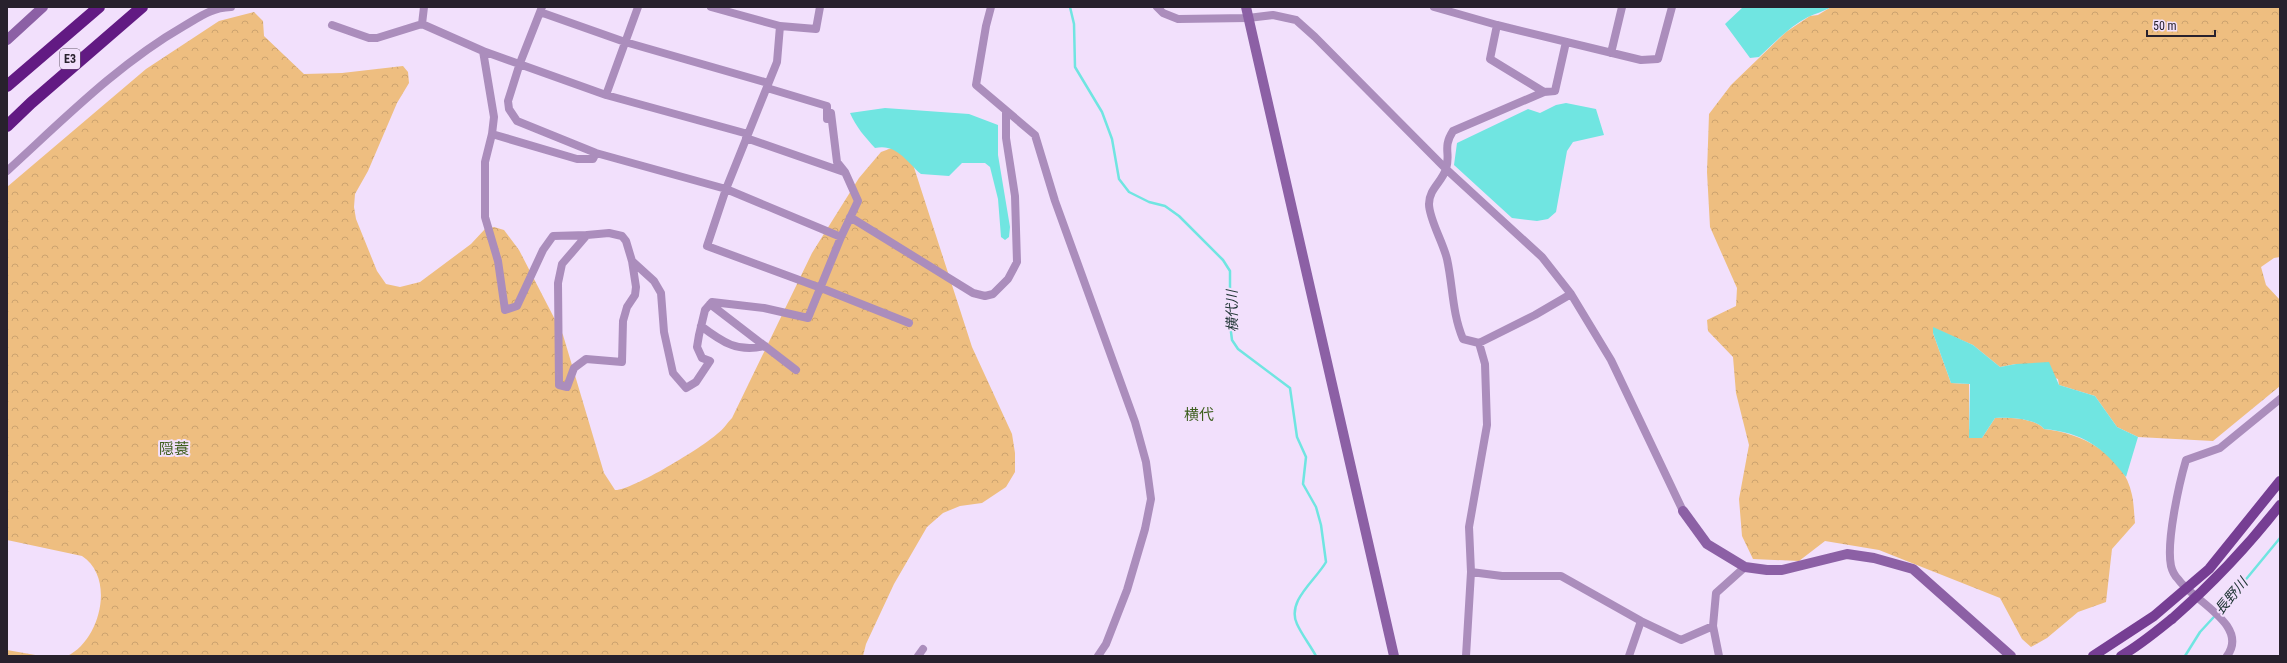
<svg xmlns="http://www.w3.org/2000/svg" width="2287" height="663" viewBox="0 0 2287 663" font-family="'Roboto Condensed','Noto Sans JP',sans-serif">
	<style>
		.forest { fill: url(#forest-crowns) }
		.water { fill: #70e5e1 }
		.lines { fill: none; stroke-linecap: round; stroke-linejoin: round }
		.stream { stroke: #70e5e1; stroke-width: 2.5 }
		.street { stroke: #ab8dbc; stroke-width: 8 }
		.secondary { stroke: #8c60a5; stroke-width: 10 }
		.primary { stroke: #763e93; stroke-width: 10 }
		.highway { stroke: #621a83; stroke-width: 12 }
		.labels { text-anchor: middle; stroke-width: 4; stroke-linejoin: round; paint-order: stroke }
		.shield { fill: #f2e0fc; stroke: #655a6b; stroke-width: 1 }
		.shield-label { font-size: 12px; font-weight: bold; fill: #28212d }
		.water-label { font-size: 14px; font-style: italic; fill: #1c3231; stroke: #f2e0fc }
		.quarter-label { font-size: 15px; fill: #3d5e1e; stroke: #f2e0fc }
	</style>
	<defs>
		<pattern id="forest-crowns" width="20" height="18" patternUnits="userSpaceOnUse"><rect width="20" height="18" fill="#eebe80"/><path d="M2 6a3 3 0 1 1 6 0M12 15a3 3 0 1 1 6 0" fill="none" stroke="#cca36f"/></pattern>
	</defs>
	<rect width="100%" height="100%" fill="#f2e0fc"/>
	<path class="forest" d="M 1831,7 L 2280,7 L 2280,257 L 2274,258 L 2261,267 L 2266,285 L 2280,300 L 2280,386 L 2213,441 L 2138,437 L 2117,427 L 2095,396 L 2059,385 L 2058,379 L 2016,364 L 2000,367 L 1973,345 L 1933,328 L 1933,333 L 1951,383 L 1969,384 L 1969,429 L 1982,438 L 1995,418 C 2008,417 2035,418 2044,429 C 2081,433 2124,454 2132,495 C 2134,504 2134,514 2135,523 L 2112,549 L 2106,602 L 2078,612 L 2047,638 L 2031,647 L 2022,639 L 2000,598 L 1879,550 L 1825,541 L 1799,561 L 1753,559 L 1742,536 L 1739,499 L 1749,445 L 1736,393 L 1733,357 L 1708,331 L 1707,320 L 1736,306 L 1737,288 L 1710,227 L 1707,172 L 1709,114 L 1731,85 L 1786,32 L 1810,16 L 1818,15 Z
		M 254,12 L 263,21 L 264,36 L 304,74 L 342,73 L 403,66 L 408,72 L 409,83 L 397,103 L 368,171 L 355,194 L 354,207 L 356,219 L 377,271 L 386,284 L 400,287 L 420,282 L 471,244 L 485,229 L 494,227 L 504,230 L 519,250 L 563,335 L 604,473 L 615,490 C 631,491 703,447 717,434 C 723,430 727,423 732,418 L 812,253 L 859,178 L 881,152 L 892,148 L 901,148 L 909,152 L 972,347 L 1012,434 L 1015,453 L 1015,472 L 1006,487 L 982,503 L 960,506 L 943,513 L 927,527 L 894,584 L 866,644 L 863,656 L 67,656 C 100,641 116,578 82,556 L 7,540 L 7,187 L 146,69 L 219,21 Z
		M 7,650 L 41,656 L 7,656 Z"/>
	<path class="water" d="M 1743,7 L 1831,7 C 1823,12 1816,13 1808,17 C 1789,27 1774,43 1759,57 L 1750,58 L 1725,24 Z
		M 1566,103 L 1596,109 L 1604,135 L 1573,142 L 1567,151 L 1556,212 L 1548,219 L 1537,221 L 1512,218 L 1454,165 L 1457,143 L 1528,109 L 1540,113 L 1556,105 Z
		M 885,108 L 969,114 L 998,125 L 998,155 L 1010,227 L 1009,237 L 1005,240 L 1001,237 L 998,199 L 990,167 L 985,163 L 962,163 L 949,176 L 921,174 C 906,161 896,143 875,148 C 865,137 856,127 850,113 Z
		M 1933,327 L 1973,345 L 2000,367 L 2016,364 L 2049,362 L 2059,385 L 2095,396 L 2117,427 L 2138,437 L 2126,477 C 2102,446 2083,433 2044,429 C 2035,418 2008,417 1995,418 L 1982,438 L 1969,438 L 1970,384 L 1951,383 L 1933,333 Z"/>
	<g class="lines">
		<path class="stream" d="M 1070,7 L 1074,24 L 1075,67 L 1102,112 L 1112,139 L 1119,179 L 1129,192 L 1149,202 L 1165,206 L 1179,216 L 1223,260 L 1230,271 L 1230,324 L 1232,340 L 1238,349 L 1290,388 L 1297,437 L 1306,457 L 1303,484 L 1316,507 L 1321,525 L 1326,562 C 1316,580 1286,601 1297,624 C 1302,635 1310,645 1316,656
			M 2185,656 L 2200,632 L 2224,606 L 2280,538"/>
		<path class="street" d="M 424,7 L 422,24 L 483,51 L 494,117 L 492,134 L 485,162 L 485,217 L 498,261 L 505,310 L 517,306 L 543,250 L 553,236 L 587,235 L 562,264 L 558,283 L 559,385 L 567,387 L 574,368 L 586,359 L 622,362 L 623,321 L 627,307 L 635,295 L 636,287 L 632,261
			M 542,7 L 520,63 L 508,101 L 509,109 L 517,121 L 596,153 L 726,189 L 841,237 L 858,201 L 845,172 L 837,162 L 831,113
			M 711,7 L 780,26 L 816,29 L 820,7
			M 991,7 L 986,26 L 976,85 L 1035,135 L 1055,201 L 1135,422 L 1146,462 L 1151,499 L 1145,529 L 1127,590 L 1106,644 L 1098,656
			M 1157,7 L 1163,13 L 1178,19 L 1248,18 L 1273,15 L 1296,20 L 1315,37 L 1446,169 L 1542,257 L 1571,294 L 1611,360 L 1683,511
			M 1434,7 L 1497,25 L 1641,60 L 1658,59 L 1672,7
			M 540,12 L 625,42 L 768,83
			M 332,25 L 369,38 L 377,38 L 422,24
			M 1497,25 L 1490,59 L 1544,92 L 1555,91 L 1566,42
			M 780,26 L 777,62 L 726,189 L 707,246 L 821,288 L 909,323
			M 483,51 L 606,95 L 748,134
			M 1611,53 L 1622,7
			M 767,88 L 827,106 L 827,119
			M 1544,92 L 1453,131 C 1442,148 1451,153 1446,169 C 1442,182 1429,189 1429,204 C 1429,219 1443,242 1447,259 C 1453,286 1452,313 1463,339 L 1479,343 L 1535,315 L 1571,294
			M 606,95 L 638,7
			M 492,134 L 577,159 L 593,159 L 596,153
			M 746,138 L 844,172
			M 7,171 C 63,120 118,64 184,26 C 201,16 211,8 231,7
			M 850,217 L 973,293 L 985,296 L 993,294 L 1008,279 L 1017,262 L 1015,196 L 1006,138 L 1006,111
			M 587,235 L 609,233 L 622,236 L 626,241 L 632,261 L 654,281 L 661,293 L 664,332 L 673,373 L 686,388 L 696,382 L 710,361 L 702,358 L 697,347 L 699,335 L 705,310 L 712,302 L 764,308 L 808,318 L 841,237
			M 710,304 L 796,370
			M 701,326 C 722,342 738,353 765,346
			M 1471,572 L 1502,576 L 1561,576 L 1641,621 L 1681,640 L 1713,626
			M 918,656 L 923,649
			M 1466,656 L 1471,572 L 1469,527 L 1487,425 L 1485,364 L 1479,343
			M 1629,656 L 1641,621
			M 1719,656 L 1713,626 L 1716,593 L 1745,567
			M 2227,656 C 2250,625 2192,600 2178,579 C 2175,576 2172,570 2171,566 C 2166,542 2179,484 2186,460 L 2220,448 L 2280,399"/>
		<path class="secondary" d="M 1246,7 L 1394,656
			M 7,40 L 43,7
			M 1683,511 L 1707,544 L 1745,567 L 1767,570 L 1782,570 L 1847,554 L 1874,558 L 1913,569 L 2011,656"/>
		<path class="primary" d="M 2093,656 L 2154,616 L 2209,569 L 2280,481
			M 2121,656 C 2139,646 2157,631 2173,618 C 2212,584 2248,546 2280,505"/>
		<path class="highway" d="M 7,86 L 99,7
			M 7,126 L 31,103 L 142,7"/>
	</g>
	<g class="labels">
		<rect class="shield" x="60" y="49" width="20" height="20" rx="3"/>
		<g class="shield-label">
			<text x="70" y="63">E3</text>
		</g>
		<g class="water-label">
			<text transform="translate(1232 311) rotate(-91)" y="5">横代川</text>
			<text transform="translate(2231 596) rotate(-50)" y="5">長野川</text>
		</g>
		<g class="quarter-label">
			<text x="1199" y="420">横代</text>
			<text x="174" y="454">隠蓑</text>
		</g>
	</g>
	<rect width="2287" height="663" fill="none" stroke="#28212d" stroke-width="16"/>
	<path d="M2147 30v6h68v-6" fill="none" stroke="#28212d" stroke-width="2"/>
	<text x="2153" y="30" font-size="12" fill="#28212d" stroke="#f2e0fc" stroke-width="3" paint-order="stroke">50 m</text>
</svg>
